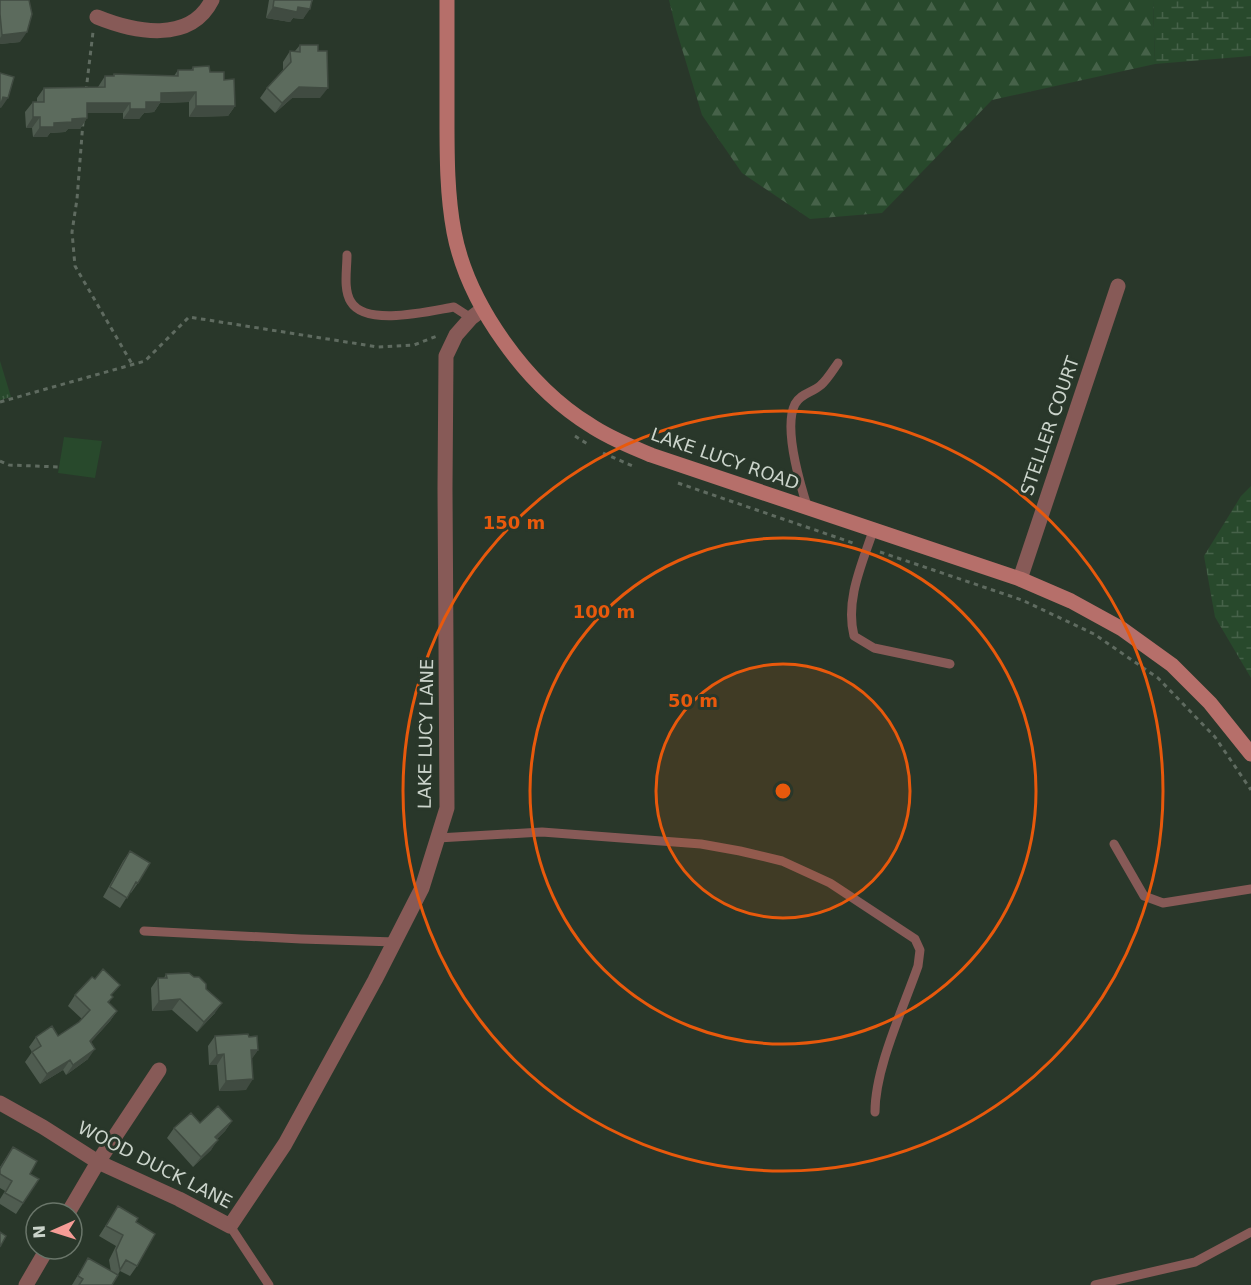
<svg xmlns="http://www.w3.org/2000/svg" width="1251" height="1285" viewBox="0 0 1251 1285" font-family="'DejaVu Sans',sans-serif">
	<style>
		.grass { fill: url(#grass-tufts) }
		.forest { fill: url(#forest-firs) }
		.wetland { fill: url(#wetland-marsh) }
		.garden { fill: #28492c }
		.lines { fill: none; stroke-linecap: round; stroke-linejoin: round }
		.path { stroke: #5f6b60; stroke-width: 3; stroke-dasharray: 4.5 4.5; stroke-linecap: butt }
		.lane { stroke: #875a57; stroke-width: 9 }
		.street { stroke: #875a57; stroke-width: 15 }
		.secondary { stroke: #b66f6a; stroke-width: 15 }
		.wall { fill: #4f5c50 }
		.shaded-wall { fill: #404b41 }
		.building { fill: #5c6b5d; stroke: #404b41; stroke-width: 1.5 }
		.ring { fill: none; stroke: #e8590c; stroke-width: 3 }
		.labels { text-anchor: middle; stroke-width: 6; stroke-linejoin: round; paint-order: stroke }
		.street-label { font-size: 18px; fill: #cbd4cb; stroke: #29372a }
		.centre { fill: #e8590c; stroke: #29372a; stroke-width: 3 }
		.ring-label { font-size: 18px; text-anchor: middle; font-weight: bold; fill: #e8590c; stroke: #29372a; stroke-width: 6; stroke-linejoin: round; paint-order: stroke }
	</style>
	<defs>
		<pattern id="grass-tufts" width="24" height="20" patternUnits="userSpaceOnUse" patternTransform="scale(1.5)"><rect width="24" height="20" fill="#28492c"/><path d="M3 7l-1-3M5 7V3M7 7l1-3M15 17l-1-3M17 17v-4M19 17l1-3" fill="none" stroke="#466249"/></pattern>
		<pattern id="forest-firs" width="22" height="20" patternUnits="userSpaceOnUse" patternTransform="scale(1.5)"><rect width="22" height="20" fill="#28492c"/><path d="M5 1l3.5 6h-7zM16 11l3.5 6h-7z" fill="#466249"/></pattern>
		<pattern id="wetland-marsh" width="20" height="14" patternUnits="userSpaceOnUse" patternTransform="scale(1.5)"><rect width="20" height="14" fill="#28492c"/><path d="M1 5h8M5 5V1M11 12h8M15 12V8" fill="none" stroke="#466249"/></pattern>
	</defs>
	<rect width="100%" height="100%" fill="#29372a"/>
	<path class="grass" d="M 0,361 L 11,397 L 0,400 Z"/>
	<path class="forest" d="M 669,0 L 1153,0 L 1155,64 L 992,100 L 882,213 L 810,219 L 742,173 L 702,115 L 676,29 Z"/>
	<path class="wetland" d="M 1153,0 L 1251,0 L 1251,56 L 1155,64 Z
		M 1251,486 L 1251,678 L 1215,617 L 1204,556 L 1241,496 Z"/>
	<path class="garden" d="M 64,437 L 102,441 L 95,478 L 58,473 Z"/>
	<g class="lines">
		<path class="path" d="M 86,91 L 93,32
			M 83,122 L 77,199 L 72,232 L 75,266 L 132,364
			M 0,402 L 145,361 L 189,317 L 378,347 L 414,345 L 437,336
			M 575,436 L 589,445
			M 603,453 L 635,467
			M 0,461 L 9,465 L 59,467
			M 678,483 L 856,544
			M 880,552 L 1022,600 L 1094,634 L 1158,678 L 1215,737 L 1251,790"/>
		<path class="lane" d="M 347,255 C 347,269 343,290 351,302 C 366,327 430,311 454,307 L 471,318
			M 808,509 C 800,484 783,428 795,404 C 801,393 812,393 821,385 C 827,380 833,370 838,363
			M 873,531 C 862,564 845,600 854,636 L 874,648 L 950,664
			M 438,838 L 542,832 L 701,844 L 740,851 L 782,861 L 830,883 L 915,939 L 920,950 L 918,966 C 903,1009 875,1068 875,1112
			M 1114,844 L 1144,896 L 1163,903 L 1251,889
			M 144,931 L 301,939 L 395,942
			M 230,1226 L 269,1285
			M 1095,1285 L 1195,1262 L 1251,1232"/>
		<path class="street" d="M 97,17 C 134,32 190,44 212,0
			M 1020,579 L 1118,286
			M 0,1103 L 43,1127 L 98,1162 L 179,1199 L 230,1226 L 285,1144 L 375,980 L 422,888 L 447,808 L 445,488 L 446,356 L 456,335 L 471,318 L 483,309
			M 68,1213 L 98,1162 L 159,1070
			M 26,1285 L 47,1249"/>
		<path class="secondary" d="M 447,0 C 447,40 447,79 447,119 C 447,156 447,195 454,232 C 468,305 527,386 590,425 C 609,438 630,446 651,455 L 1020,579 L 1071,601 L 1122,629 L 1172,665 L 1210,703 L 1251,754"/>
	</g>
	<path class="wall" d="M 0,0 L 20,42 L 0,44 Z
		M 269,0 L 313,0 L 303,19 L 293,18 L 290,22 L 266,18 Z
		M 300,45 L 320,98 L 292,98 L 275,113 L 260,98 L 267,88 L 283,70 L 283,62 L 290,51 L 295,51 Z
		M 193,67 L 210,72 L 224,80 L 235,106 L 228,116 L 189,117 L 189,102 L 160,103 L 154,112 L 144,113 L 139,119 L 123,119 L 123,113 L 87,113 L 87,118 L 80,129 L 68,129 L 65,132 L 50,133 L 47,137 L 33,137 L 32,128 L 26,128 L 25,112 L 33,102 L 37,102 L 37,98 L 44,88 L 98,87 L 105,76 L 113,76 L 114,74 L 174,76 L 178,70 L 191,70 Z
		M 130,851 L 138,883 L 131,893 L 130,892 L 120,908 L 103,897 L 123,861 Z
		M 166,974 L 194,977 L 206,989 L 215,1013 L 197,1032 L 172,1010 L 152,1011 L 151,988 L 158,978 L 164,978 Z
		M 95,979 L 112,996 L 109,1003 L 117,1011 L 110,1021 L 91,1042 L 88,1059 L 66,1075 L 63,1070 L 40,1084 L 25,1062 L 32,1052 L 29,1047 L 36,1037 L 58,1036 L 79,1022 L 82,1019 L 68,1006 L 75,995 Z
		M 215,1036 L 249,1037 L 258,1050 L 252,1058 L 246,1090 L 219,1091 L 217,1065 L 209,1065 L 208,1046 Z
		M 232,1121 L 225,1131 L 217,1139 L 211,1150 L 193,1167 L 167,1138 L 174,1128 L 200,1123 Z
		M 13,1147 L 30,1174 L 39,1179 L 16,1214 L 0,1204 L 0,1199 L 5,1191 L 0,1188 L 0,1167 Z
		M 118,1206 L 136,1222 L 137,1266 L 130,1276 L 120,1271 L 112,1285 L 72,1285 L 88,1258 L 111,1272 L 109,1260 L 116,1246 L 99,1236 Z"/>
	<path class="shaded-wall" d="M 273,7 L 298,7 L 310,9 L 303,19 L 293,18 L 290,22 L 266,18 Z
		M 27,32 L 20,42 L 0,44 L 0,38 L 2,35 Z
		M 299,87 L 328,88 L 320,98 L 292,98 L 275,113 L 282,103 Z
		M 196,92 L 189,102 L 160,103 L 154,112 L 144,113 L 139,119 L 123,119 L 130,109 L 146,102 L 161,93 Z
		M 3,97 L 8,98 L 1,108 L 0,108 Z
		M 87,103 L 130,103 L 123,113 L 80,113 Z
		M 196,106 L 235,106 L 228,116 L 189,117 Z
		M 33,117 L 40,117 L 32,128 L 26,128 Z
		M 87,118 L 80,129 L 68,129 L 65,132 L 50,133 L 47,137 L 33,137 L 40,127 L 72,119 Z
		M 180,999 L 172,1010 L 152,1011 L 159,1001 Z
		M 222,1003 L 215,1013 L 197,1032 L 204,1022 Z
		M 117,1011 L 110,1021 L 83,1051 L 90,1041 Z
		M 95,1049 L 88,1059 L 66,1075 L 73,1065 Z
		M 251,1050 L 258,1050 L 251,1060 Z
		M 224,1054 L 217,1065 L 209,1065 L 217,1055 Z
		M 70,1060 L 63,1070 L 40,1084 L 47,1074 Z
		M 253,1079 L 246,1090 L 219,1091 L 226,1081 Z
		M 232,1121 L 225,1131 L 208,1147 L 215,1137 Z
		M 218,1140 L 211,1150 L 193,1167 L 201,1157 Z"/>
	<path class="building" d="M 0,0 L 29,0 L 32,14 L 27,32 L 2,35 L 0,14 Z
		M 274,0 L 312,0 L 310,9 L 298,7 L 297,12 L 273,7 Z
		M 300,45 L 318,45 L 318,51 L 327,51 L 328,88 L 299,87 L 282,103 L 267,88 L 291,62 L 290,51 L 300,52 Z
		M 209,66 L 210,72 L 224,72 L 224,80 L 234,79 L 235,106 L 196,106 L 196,92 L 161,93 L 161,102 L 146,102 L 146,109 L 130,109 L 130,103 L 87,103 L 87,118 L 72,119 L 72,122 L 54,123 L 54,127 L 40,127 L 40,117 L 33,117 L 33,102 L 44,102 L 44,88 L 105,87 L 105,76 L 114,76 L 114,74 L 178,76 L 178,70 L 193,70 L 193,67 Z
		M 0,73 L 14,77 L 8,98 L 3,97 L 0,107 Z
		M 130,851 L 150,863 L 138,883 L 136,882 L 127,898 L 110,887 Z
		M 103,969 L 120,985 L 111,995 L 113,997 L 108,1002 L 117,1011 L 90,1041 L 95,1049 L 73,1065 L 70,1060 L 47,1074 L 32,1052 L 41,1046 L 36,1037 L 52,1026 L 58,1036 L 79,1022 L 90,1010 L 75,995 L 92,977 L 95,979 Z
		M 189,973 L 194,977 L 199,977 L 206,984 L 206,989 L 222,1003 L 204,1022 L 180,999 L 159,1001 L 158,978 L 167,978 L 166,974 Z
		M 248,1034 L 249,1037 L 257,1036 L 258,1050 L 251,1050 L 253,1079 L 226,1081 L 224,1054 L 217,1055 L 215,1036 Z
		M 218,1106 L 232,1121 L 215,1137 L 218,1140 L 201,1157 L 174,1128 L 191,1113 L 200,1123 Z
		M 13,1147 L 37,1161 L 30,1174 L 39,1179 L 23,1203 L 5,1193 L 12,1181 L 0,1174 L 0,1169 Z
		M 118,1206 L 138,1218 L 136,1222 L 155,1234 L 137,1266 L 126,1260 L 120,1270 L 116,1250 L 123,1235 L 106,1226 Z
		M 0,1232 L 6,1236 L 0,1247 Z
		M 88,1258 L 118,1275 L 112,1285 L 79,1285 L 83,1279 L 78,1276 Z"/>
	<circle cx="783" cy="791" r="127" fill="#e8590c" fill-opacity=".12"/>
	<g class="ring">
		<circle cx="783" cy="791" r="127"/>
		<circle cx="783" cy="791" r="253"/>
		<circle cx="783" cy="791" r="380"/>
	</g>
	<g class="labels">
		<g class="street-label">
			<text transform="translate(1050 426) rotate(-71)" y="6">STELLER COURT</text>
			<text transform="translate(725 459) rotate(19)" y="6">LAKE LUCY ROAD</text>
			<text transform="translate(426 734) rotate(-89)" y="6">LAKE LUCY LANE</text>
			<text transform="translate(155 1165) rotate(27)" y="6">WOOD DUCK LANE</text>
		</g>
	</g>
	<circle cx="783" cy="791" r="9" class="centre"/>
	<g class="ring-label">
		<text x="514" y="529">150 m</text>
		<text x="604" y="618">100 m</text>
		<text x="693" y="707">50 m</text>
	</g>
	<g transform="translate(54 1231) rotate(267)"><circle r="28" fill="#29372a" stroke="#6a766a" stroke-width="1.5"/>
	<path d="M0-4.5L10 22L0 15L-10 22Z" fill="#f59c96"/>
	<text y="-9" font-size="16" font-weight="bold" text-anchor="middle" fill="#cbd4cb">N</text>
	</g>
</svg>
